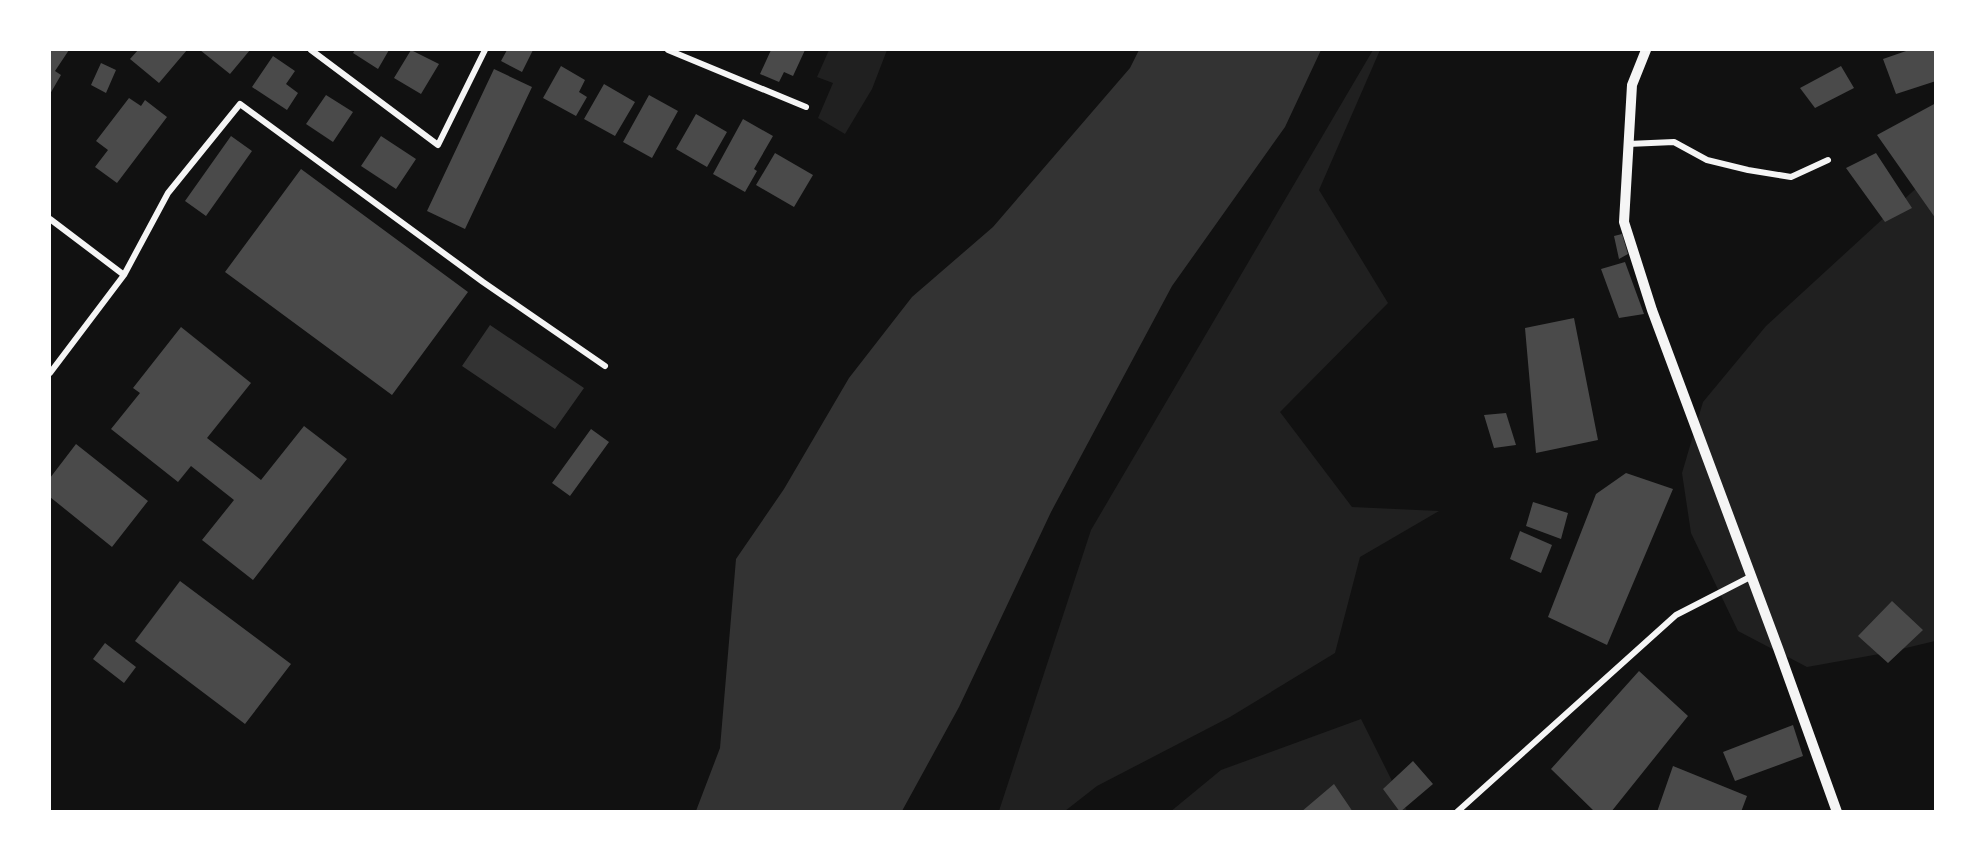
<svg xmlns="http://www.w3.org/2000/svg" width="1985" height="861" viewBox="0 0 1985 861" font-family="'DM Sans',sans-serif">
	<style>
		.green { fill: #202020 }
		.water { fill: #333 }
		.building { fill: #4a4a4a }
		.lines { fill: none; stroke-linecap: round; stroke-linejoin: round }
		.minor { stroke: #f5f5f5; stroke-width: 6 }
		.tertiary { stroke: #f5f5f5; stroke-width: 10 }
	</style>
	<rect width="100%" height="100%" fill="#111"/>
	<path class="green" d="M 829,50 L 887,50 L 872,89 L 845,134 L 818,118 L 833,83 L 817,77 Z
		M 1373,50 L 1380,50 L 1319,190 L 1388,303 L 1280,412 L 1352,507 L 1439,511 L 1360,557 L 1335,653 L 1230,717 L 1097,786 L 1065,811 L 999,811 L 1091,530 Z
		M 1935,171 L 1935,641 L 1885,653 L 1807,667 L 1738,631 L 1691,533 L 1682,473 L 1703,402 L 1766,326 Z
		M 1361,719 L 1407,811 L 1170,812 L 1221,770 Z"/>
	<path class="water" d="M 1139,50 L 1321,50 L 1285,127 L 1172,286 L 1051,512 L 959,707 L 902,811 L 696,811 L 720,748 L 736,559 L 784,489 L 849,378 L 912,297 L 993,227 L 1130,68 Z
		M 490,325 L 584,388 L 555,429 L 462,366 Z"/>
	<path class="building" d="M 50,50 L 69,50 L 55,71 L 61,75 L 50,94 Z
		M 138,50 L 187,50 L 159,83 L 130,59 Z
		M 200,50 L 250,50 L 230,74 Z
		M 355,50 L 389,50 L 378,69 L 353,53 Z
		M 411,50 L 439,64 L 421,94 L 394,78 Z
		M 507,50 L 533,50 L 522,72 L 501,61 Z
		M 771,50 L 805,50 L 793,76 L 784,72 L 779,82 L 760,74 Z
		M 1909,50 L 1936,50 L 1936,81 L 1896,94 L 1883,59 Z
		M 273,56 L 295,71 L 286,84 L 298,93 L 287,110 L 252,87 Z
		M 101,63 L 116,70 L 106,93 L 91,85 Z
		M 561,66 L 585,80 L 579,92 L 587,97 L 576,116 L 543,98 Z
		M 1841,66 L 1854,88 L 1815,108 L 1800,88 Z
		M 494,69 L 532,87 L 465,229 L 427,211 Z
		M 604,84 L 635,102 L 615,136 L 584,119 Z
		M 326,95 L 353,112 L 333,142 L 306,124 Z
		M 649,95 L 678,111 L 652,158 L 623,142 Z
		M 129,98 L 141,106 L 145,100 L 167,117 L 117,183 L 95,167 L 108,150 L 96,141 Z
		M 1936,103 L 1936,219 L 1877,135 Z
		M 696,114 L 727,132 L 707,167 L 676,149 Z
		M 743,119 L 773,136 L 754,169 L 757,171 L 745,192 L 713,174 Z
		M 231,136 L 252,151 L 206,216 L 185,201 Z
		M 381,136 L 416,159 L 396,189 L 361,166 Z
		M 775,153 L 813,175 L 794,207 L 756,185 Z
		M 1876,153 L 1912,208 L 1885,222 L 1846,168 Z
		M 301,169 L 468,292 L 392,395 L 225,272 Z
		M 1622,234 L 1628,254 L 1619,259 L 1614,236 Z
		M 1625,262 L 1644,314 L 1619,318 L 1601,269 Z
		M 1574,318 L 1598,440 L 1536,453 L 1525,328 Z
		M 181,327 L 251,383 L 207,438 L 261,480 L 304,426 L 347,459 L 253,580 L 202,540 L 234,500 L 191,466 L 178,482 L 111,429 L 140,393 L 133,388 Z
		M 1506,413 L 1516,445 L 1494,448 L 1484,415 Z
		M 591,429 L 609,442 L 570,496 L 552,483 Z
		M 76,444 L 148,501 L 112,547 L 50,497 L 50,478 Z
		M 1626,473 L 1673,489 L 1607,645 L 1548,617 L 1596,494 Z
		M 1533,502 L 1568,513 L 1561,539 L 1526,526 Z
		M 1520,531 L 1552,545 L 1541,573 L 1510,559 Z
		M 180,581 L 291,664 L 245,724 L 135,641 Z
		M 1892,601 L 1923,630 L 1888,663 L 1858,636 Z
		M 105,643 L 136,667 L 124,683 L 93,659 Z
		M 1639,671 L 1688,716 L 1611,812 L 1595,812 L 1551,769 Z
		M 1793,725 L 1803,756 L 1735,781 L 1723,752 Z
		M 1413,761 L 1433,784 L 1400,812 L 1383,789 Z
		M 1673,766 L 1747,796 L 1741,812 L 1657,812 Z
		M 1334,784 L 1353,812 L 1301,812 Z"/>
	<g class="lines">
		<path class="minor" d="M 311,50 L 438,145 L 485,50
			M 668,50 L 806,107
			M 1628,144 L 1674,142 L 1707,160 L 1748,170 L 1791,177 L 1828,160
			M 50,219 L 124,275
			M 50,373 L 124,275 L 168,193 L 240,104 L 483,282 L 605,366
			M 1457,812 L 1676,615 L 1752,576"/>
		<path class="tertiary" d="M 1646,50 L 1632,85 L 1624,222 L 1652,310 L 1778,648 L 1837,812"/>
	</g>
	<rect width="1985" height="861" fill="none" stroke="#ffffff" stroke-width="102"/>
</svg>
